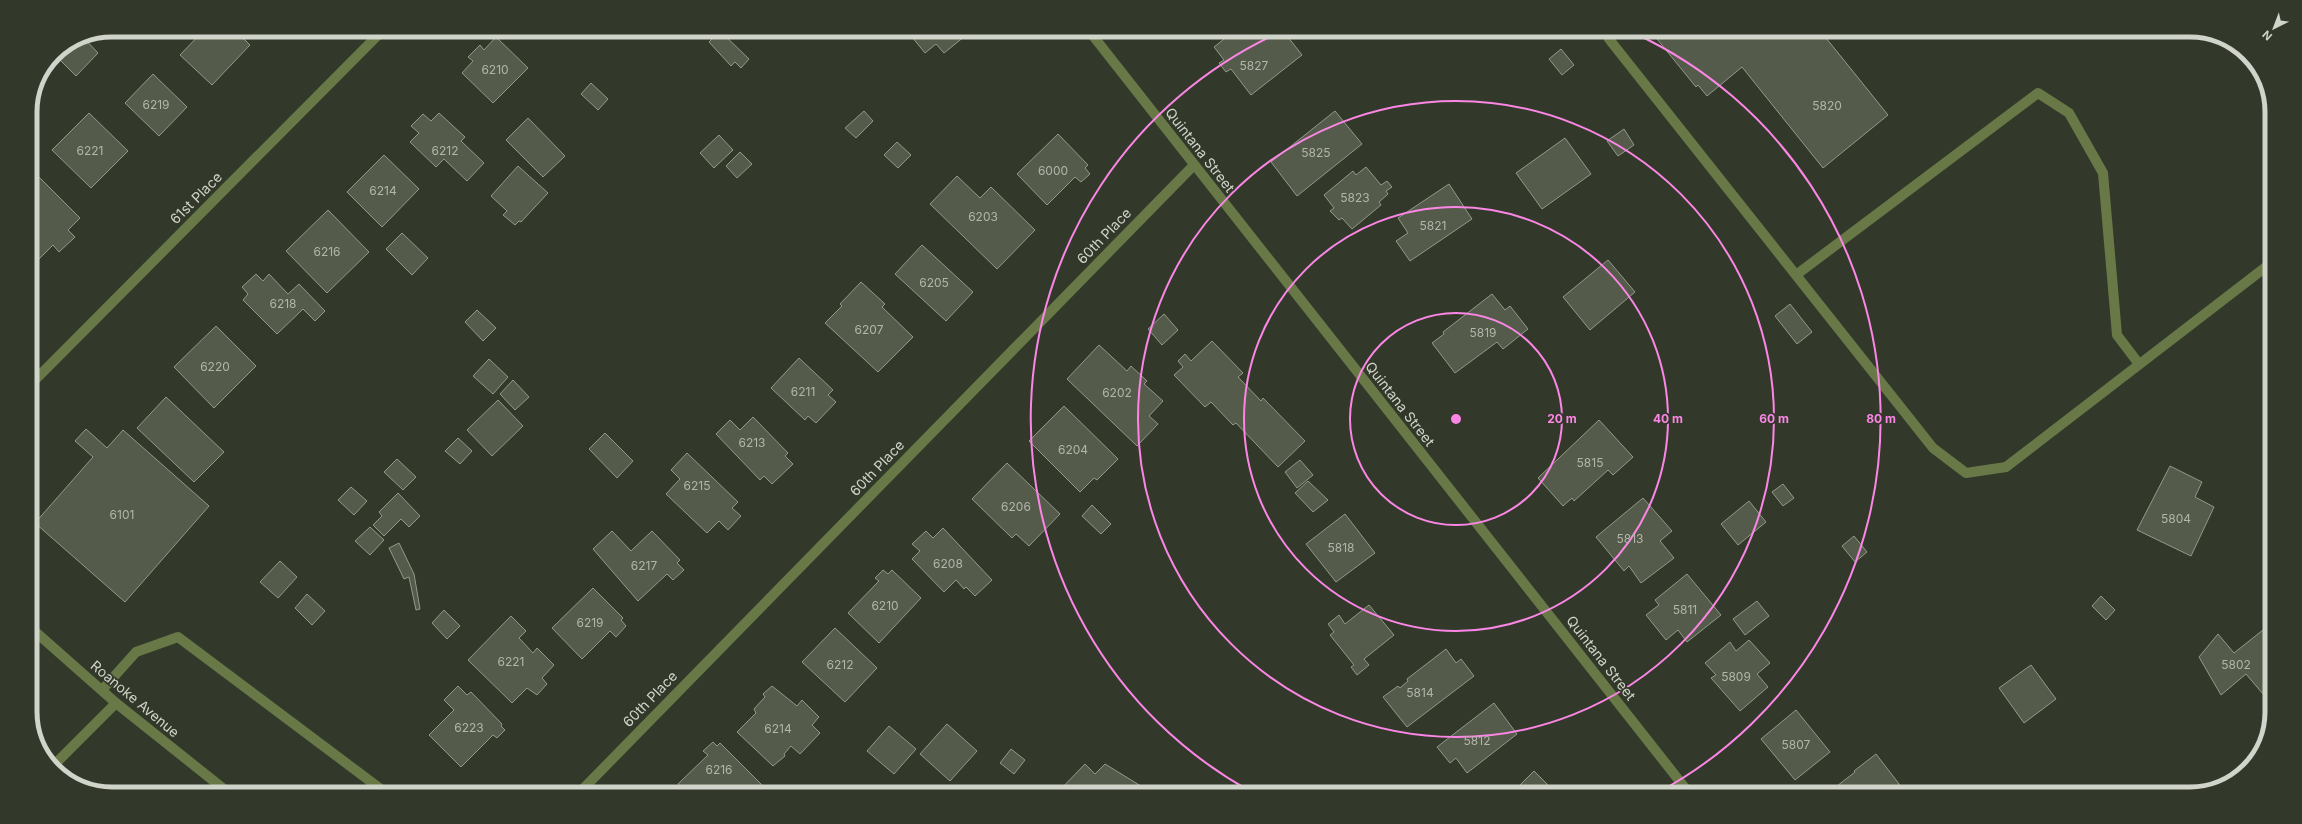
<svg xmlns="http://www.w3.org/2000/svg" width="2302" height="824" viewBox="0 0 2302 824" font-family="Inter,sans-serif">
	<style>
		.building { fill: #545b4a; stroke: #939a89 }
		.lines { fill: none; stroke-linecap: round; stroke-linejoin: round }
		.minor { stroke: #687947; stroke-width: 10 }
		.ring { fill: none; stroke: #fb86e5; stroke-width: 2 }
		.labels { text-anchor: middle; stroke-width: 3.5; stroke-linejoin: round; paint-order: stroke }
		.number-label { font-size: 12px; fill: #b1b6aa }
		.street-label { font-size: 14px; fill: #d0d4ca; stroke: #33392a }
		.rim { fill: none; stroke: #d0d4ca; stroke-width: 5 }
		.centre { fill: #fb86e5; stroke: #33392a; stroke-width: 2 }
		.ring-label { font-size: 12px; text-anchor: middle; font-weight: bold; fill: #fb86e5; stroke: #33392a; stroke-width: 3.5; stroke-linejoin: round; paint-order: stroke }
	</style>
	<rect width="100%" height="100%" fill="#33392a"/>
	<path class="building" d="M 204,30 L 235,30 L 250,45 L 212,85 L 180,55 Z
		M 547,31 L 565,31 L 555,39 Z
		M 720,31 L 749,59 L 741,68 L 735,62 L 731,66 L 709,42 Z
		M 919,32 L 970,32 L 944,53 L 936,44 L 925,53 L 912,37 Z
		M 1233,32 L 1284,32 L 1302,55 L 1251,95 L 1231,69 L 1226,72 L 1219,63 L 1224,60 L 1214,47 Z
		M 1822,33 L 1888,115 L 1823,168 L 1742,67 L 1707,96 L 1698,85 L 1696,87 L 1653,34 Z
		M 82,36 L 98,53 L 76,76 L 54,54 Z
		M 496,37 L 528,68 L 493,103 L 462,73 L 473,61 L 468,57 L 480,45 L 484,50 Z
		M 1561,49 L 1574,65 L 1562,75 L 1549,59 Z
		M 153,74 L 187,107 L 159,136 L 125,103 Z
		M 591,83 L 608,99 L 598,110 L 581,94 Z
		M 864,111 L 873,121 L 856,138 L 845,128 Z
		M 1335,111 L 1362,144 L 1297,196 L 1271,162 Z
		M 89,113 L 128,151 L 91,188 L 52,150 Z
		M 439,113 L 465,137 L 461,141 L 484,163 L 467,181 L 444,159 L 436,167 L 410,142 L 419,133 L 411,126 L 423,114 L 431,121 Z
		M 528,118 L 565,156 L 543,177 L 506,140 Z
		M 1624,129 L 1634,145 L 1618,156 L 1607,141 Z
		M 1058,134 L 1088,165 L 1085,168 L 1090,174 L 1081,182 L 1075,177 L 1047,205 L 1017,174 Z
		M 719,135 L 733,150 L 714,168 L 700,153 Z
		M 1565,138 L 1591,174 L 1542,209 L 1516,173 Z
		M 897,142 L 911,155 L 898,168 L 884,155 Z
		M 740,152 L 752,164 L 737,178 L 726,166 Z
		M 384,155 L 419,189 L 382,227 L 347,192 Z
		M 518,166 L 548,193 L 521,222 L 519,221 L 515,225 L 503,215 L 507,211 L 491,196 Z
		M 1366,167 L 1381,185 L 1387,181 L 1392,187 L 1386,191 L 1388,194 L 1379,202 L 1381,205 L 1352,229 L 1342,218 L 1339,220 L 1330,211 L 1334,208 L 1324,195 L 1353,171 L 1356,175 Z
		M 30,168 L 80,218 L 68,230 L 75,237 L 59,252 L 53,245 L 38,260 L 30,252 Z
		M 957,176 L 980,198 L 991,187 L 1035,230 L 997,269 L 930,204 Z
		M 1449,184 L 1472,219 L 1410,261 L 1396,241 L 1408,233 L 1398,218 Z
		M 328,210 L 369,252 L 327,293 L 286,251 Z
		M 402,233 L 428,258 L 412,275 L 386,249 Z
		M 922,245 L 973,292 L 946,321 L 895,274 Z
		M 1608,260 L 1635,292 L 1590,330 L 1563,297 Z
		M 256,274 L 263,281 L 269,274 L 288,294 L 299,284 L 325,311 L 315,321 L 303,309 L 277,334 L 243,300 L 248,294 L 242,287 Z
		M 861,282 L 885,304 L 882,307 L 913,337 L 878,372 L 825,323 L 842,306 L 840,304 Z
		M 1492,294 L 1505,310 L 1510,306 L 1528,329 L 1503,349 L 1497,342 L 1455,373 L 1432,343 L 1444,334 L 1443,332 Z
		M 1790,304 L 1812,332 L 1797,344 L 1775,316 Z
		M 477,310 L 496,328 L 483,341 L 465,322 Z
		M 1164,314 L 1178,330 L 1162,345 L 1148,329 Z
		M 216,326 L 256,366 L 214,408 L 174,367 Z
		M 1212,341 L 1243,373 L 1238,377 L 1261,401 L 1263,398 L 1305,441 L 1278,467 L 1236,423 L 1233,425 L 1211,402 L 1205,407 L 1174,375 L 1183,367 L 1178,361 L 1185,354 L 1191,361 Z
		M 1099,345 L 1127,371 L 1131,366 L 1147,381 L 1144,384 L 1163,401 L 1149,416 L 1158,424 L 1137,446 L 1067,379 Z
		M 799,358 L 833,390 L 828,395 L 836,402 L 816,423 L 808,416 L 805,420 L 771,388 Z
		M 489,359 L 508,377 L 493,394 L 473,376 Z
		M 513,380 L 529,397 L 515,410 L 500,394 Z
		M 166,397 L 224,452 L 194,482 L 137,428 Z
		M 498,400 L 523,426 L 492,456 L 467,430 Z
		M 1064,406 L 1118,459 L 1097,480 L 1094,478 L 1080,492 L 1029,441 Z
		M 753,417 L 788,453 L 785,456 L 793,464 L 772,484 L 764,476 L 760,480 L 716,434 L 730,420 L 740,430 Z
		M 1599,420 L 1633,457 L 1613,475 L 1608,470 L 1574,501 L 1572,498 L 1563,506 L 1538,478 Z
		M 86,429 L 107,448 L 123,430 L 209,506 L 125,602 L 35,523 L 93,457 L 75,441 Z
		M 605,433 L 633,461 L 617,478 L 589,449 Z
		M 458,438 L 472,451 L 460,464 L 445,451 Z
		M 687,453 L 738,502 L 732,508 L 741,516 L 728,530 L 719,521 L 707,533 L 666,494 L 680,479 L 671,470 Z
		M 397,459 L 416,477 L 403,490 L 384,472 Z
		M 1300,460 L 1313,475 L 1297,488 L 1285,472 Z
		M 1007,463 L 1060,514 L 1029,546 L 1016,534 L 1012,538 L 972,499 Z
		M 2170,466 L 2202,482 L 2195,497 L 2214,507 L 2191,556 L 2137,530 Z
		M 1308,481 L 1328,500 L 1313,512 L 1295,493 Z
		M 1783,484 L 1794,498 L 1783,506 L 1772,492 Z
		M 351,487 L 367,501 L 354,515 L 338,500 Z
		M 398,493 L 420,516 L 409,527 L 401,519 L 384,536 L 373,525 L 382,516 L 379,512 Z
		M 1643,498 L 1672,531 L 1660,541 L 1674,558 L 1641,583 L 1629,566 L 1624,571 L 1596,537 Z
		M 1749,501 L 1766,522 L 1738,545 L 1721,524 Z
		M 1092,505 L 1111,524 L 1101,534 L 1082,516 Z
		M 1345,514 L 1375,553 L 1336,582 L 1306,544 Z
		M 370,527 L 384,540 L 370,555 L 355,541 Z
		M 943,528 L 992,580 L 975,596 L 966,587 L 964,589 L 956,580 L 944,592 L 912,559 L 920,551 L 912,544 L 926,531 L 933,538 Z
		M 612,531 L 631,551 L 652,531 L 680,560 L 677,563 L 684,570 L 673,580 L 667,574 L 638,601 L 593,549 Z
		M 1854,536 L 1867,552 L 1855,562 L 1842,546 Z
		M 399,543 L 414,574 L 420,609 L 416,610 L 409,577 L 404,579 L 389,548 Z
		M 280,561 L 297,577 L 278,598 L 260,582 Z
		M 883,570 L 888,574 L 892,570 L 921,598 L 879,643 L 848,613 L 879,581 L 875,578 Z
		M 1687,574 L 1721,615 L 1687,642 L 1678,630 L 1666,640 L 1646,615 L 1659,605 L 1655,600 Z
		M 593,588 L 623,618 L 621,620 L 626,626 L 616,637 L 610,631 L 582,659 L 552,628 Z
		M 307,594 L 325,611 L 312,625 L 295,608 Z
		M 2101,596 L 2115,610 L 2106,620 L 2092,606 Z
		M 1757,601 L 1769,616 L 1745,635 L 1733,619 Z
		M 1369,605 L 1394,635 L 1364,659 L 1369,665 L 1357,675 L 1351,667 L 1354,665 L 1330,635 L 1334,632 L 1328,624 L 1339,615 L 1345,624 Z
		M 444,610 L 460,626 L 447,639 L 432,623 Z
		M 511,616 L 526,631 L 519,638 L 533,653 L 537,648 L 554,665 L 542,678 L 547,684 L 537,695 L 527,688 L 512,703 L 468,660 Z
		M 2268,626 L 2268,691 L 2263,694 L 2246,674 L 2221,695 L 2199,657 L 2218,634 L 2234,653 Z
		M 835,628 L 877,668 L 845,702 L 802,662 Z
		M 1749,640 L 1770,663 L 1757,674 L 1768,687 L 1740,711 L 1711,678 L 1716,675 L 1705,663 L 1730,642 L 1736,651 Z
		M 1446,649 L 1456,663 L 1461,659 L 1474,676 L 1407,727 L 1383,697 L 1398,686 L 1400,688 L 1408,681 L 1407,679 Z
		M 2031,665 L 2056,699 L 2024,723 L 1999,688 Z
		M 458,686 L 467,695 L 471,692 L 502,724 L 501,726 L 505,730 L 497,738 L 493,735 L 461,767 L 429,735 L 454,710 L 444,700 Z
		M 772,686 L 797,706 L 802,700 L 819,717 L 812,725 L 820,733 L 800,754 L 791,746 L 784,754 L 785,756 L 773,766 L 737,732 L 756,713 L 754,709 L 765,697 L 763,694 Z
		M 1494,703 L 1517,734 L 1467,773 L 1456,758 L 1450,763 L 1437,747 Z
		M 1796,710 L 1830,752 L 1795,780 L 1761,739 Z
		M 947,724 L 977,751 L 950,781 L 920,754 Z
		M 889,726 L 916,749 L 894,774 L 867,751 Z
		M 713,742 L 717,746 L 720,743 L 765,788 L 762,791 L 685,791 L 678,784 L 708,755 L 703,751 Z
		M 1011,749 L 1025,760 L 1014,774 L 1000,763 Z
		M 1876,754 L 1906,793 L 1828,793 L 1855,772 L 1854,771 Z
		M 1085,764 L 1095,774 L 1105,764 L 1149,791 L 1058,792 Z
		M 1534,771 L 1556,793 L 1512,793 Z"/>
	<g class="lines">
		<path class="minor" d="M 1090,32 L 1689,793
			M 1608,33 L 1609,39 L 1933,448 L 1966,473 L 2006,467 L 2271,263
			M 1796,275 L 2038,93 L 2069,113 L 2103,173 L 2117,335 L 2139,364
			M 30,385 L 382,31
			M 30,627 L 116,703 L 225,790
			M 102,690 L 136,652 L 178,637 L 382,790
			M 53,766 L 116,703
			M 581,791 L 1194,165"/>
	</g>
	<g class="ring">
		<circle cx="1456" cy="419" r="106"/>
		<circle cx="1456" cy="419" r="212"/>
		<circle cx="1456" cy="419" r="318"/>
		<path d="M1250 791A425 425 0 0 1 1276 34M1636 34A425 425 0 0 1 1659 792"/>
	</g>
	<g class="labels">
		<g class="number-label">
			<text x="1254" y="70">5827</text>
			<text x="495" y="74">6210</text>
			<text x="156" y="109">6219</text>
			<text x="1827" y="110">5820</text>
			<text x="90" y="155">6221</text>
			<text x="445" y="155">6212</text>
			<text x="1316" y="157">5825</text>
			<text x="1053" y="175">6000</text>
			<text x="383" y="195">6214</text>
			<text x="1355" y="202">5823</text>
			<text x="983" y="221">6203</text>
			<text x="1433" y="230">5821</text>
			<text x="327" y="256">6216</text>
			<text x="934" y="287">6205</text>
			<text x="283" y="308">6218</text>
			<text x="869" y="334">6207</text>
			<text x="1483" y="337">5819</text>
			<text x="215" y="371">6220</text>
			<text x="803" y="396">6211</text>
			<text x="1117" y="397">6202</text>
			<text x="752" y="447">6213</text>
			<text x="1073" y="454">6204</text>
			<text x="1590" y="467">5815</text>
			<text x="697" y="490">6215</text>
			<text x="1016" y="511">6206</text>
			<text x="122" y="519">6101</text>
			<text x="2176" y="523">5804</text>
			<text x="1630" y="543">5813</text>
			<text x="1341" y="552">5818</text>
			<text x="948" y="568">6208</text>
			<text x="644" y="570">6217</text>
			<text x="885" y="610">6210</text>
			<text x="1685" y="614">5811</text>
			<text x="590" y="627">6219</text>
			<text x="511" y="666">6221</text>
			<text x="840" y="669">6212</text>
			<text x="2236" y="669">5802</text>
			<text x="1736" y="681">5809</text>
			<text x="1420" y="697">5814</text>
			<text x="469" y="732">6223</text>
			<text x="778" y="733">6214</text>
			<text x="1477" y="745">5812</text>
			<text x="1796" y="749">5807</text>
			<text x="719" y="774">6216</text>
		</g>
		<g class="street-label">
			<text transform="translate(1200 150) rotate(52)" y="5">Quintana Street</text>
			<text transform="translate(196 198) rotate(-45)" y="5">61st Place</text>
			<text transform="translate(1104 236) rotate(-46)" y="5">60th Place</text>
			<text transform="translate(1400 404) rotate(52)" y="5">Quintana Street</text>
			<text transform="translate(877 468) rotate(-46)" y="5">60th Place</text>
			<text transform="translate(1601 658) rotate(52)" y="5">Quintana Street</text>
			<text transform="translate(135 699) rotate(40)" y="5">Roanoke Avenue</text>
			<text transform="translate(650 699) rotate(-46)" y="5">60th Place</text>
		</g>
	</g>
	<path d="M0 0H2302V824H0ZM112 37H2190A75 75 0 0 1 2265 112V712A75 75 0 0 1 2190 787H112A75 75 0 0 1 37 712V112A75 75 0 0 1 112 37Z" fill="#33392a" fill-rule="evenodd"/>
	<path class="rim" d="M112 37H2190A75 75 0 0 1 2265 112V712A75 75 0 0 1 2190 787H112A75 75 0 0 1 37 712V112A75 75 0 0 1 112 37Z"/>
	<circle cx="1456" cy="419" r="6" class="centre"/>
	<g class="ring-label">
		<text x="1562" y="423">20 m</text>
		<text x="1668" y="423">40 m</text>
		<text x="1774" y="423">60 m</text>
		<text x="1881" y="423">80 m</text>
	</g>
	<g transform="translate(2274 28) rotate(222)" stroke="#33392a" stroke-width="3" paint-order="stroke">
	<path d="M0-3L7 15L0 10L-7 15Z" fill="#d0d4ca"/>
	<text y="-6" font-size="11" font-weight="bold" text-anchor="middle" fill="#d0d4ca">N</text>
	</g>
</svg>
